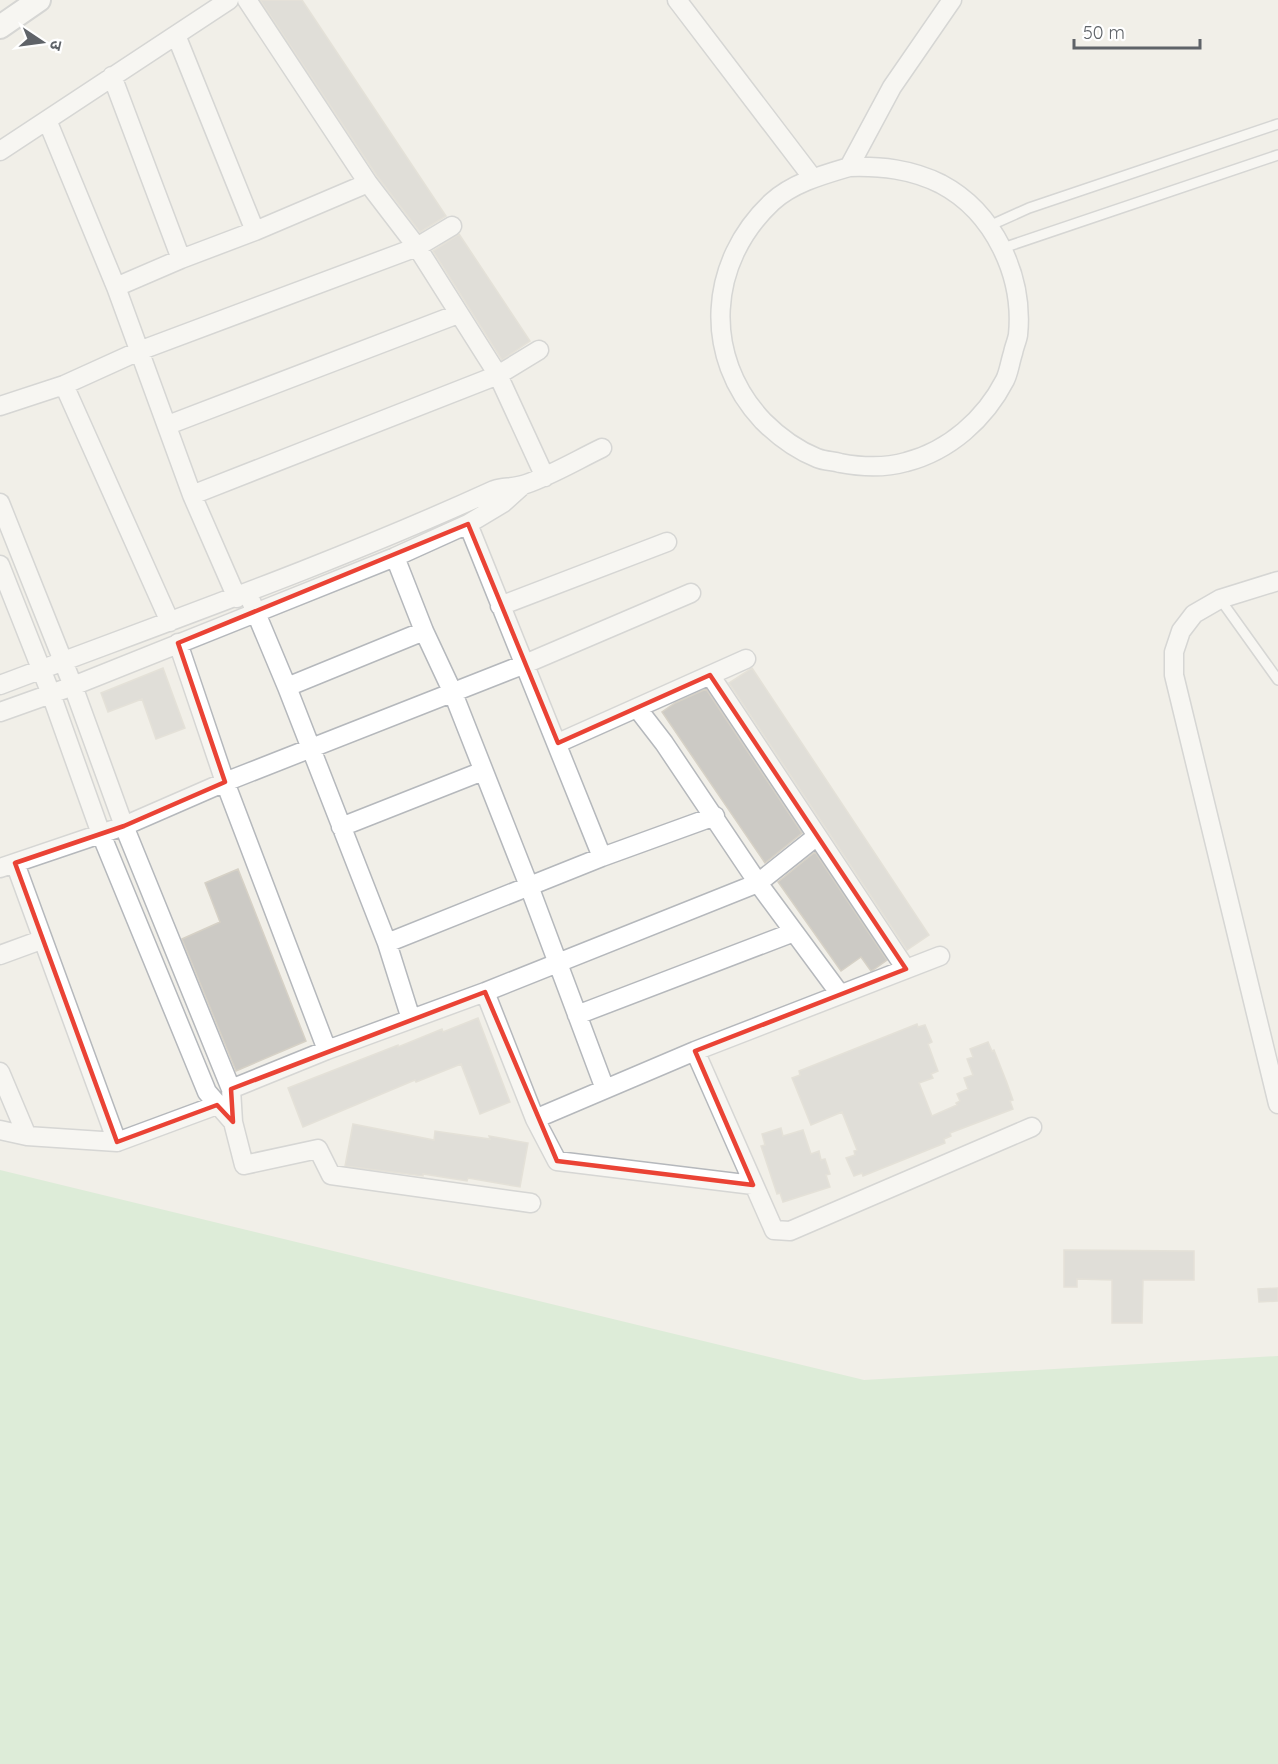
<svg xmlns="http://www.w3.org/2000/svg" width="1278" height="1764" viewBox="0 0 1278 1764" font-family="Quicksand,'Noto Sans Devanagari',sans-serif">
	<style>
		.green { fill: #c5e8c5 }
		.building { fill: #cccac5; stroke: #d6d1c6; stroke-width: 1.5 }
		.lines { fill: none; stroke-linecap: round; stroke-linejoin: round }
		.service-casing { stroke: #b5b8bc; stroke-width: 12 }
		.minor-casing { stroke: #b5b8bc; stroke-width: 21 }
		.tertiary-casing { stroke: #b5b8bc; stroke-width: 26 }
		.service { stroke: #fff; stroke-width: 9 }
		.minor { stroke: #fff; stroke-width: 18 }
		.tertiary { stroke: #fff; stroke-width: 22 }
		.marked { fill: none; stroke: #ea4335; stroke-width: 4.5; stroke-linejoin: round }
	</style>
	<rect width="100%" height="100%" fill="#f1efe8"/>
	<path class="green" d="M 0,1170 L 864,1380 L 1278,1356 L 1278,1764 L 0,1764 Z"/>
	<path class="building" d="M 260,0 L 302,0 L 446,216 L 420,232 L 377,176 Z
		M 459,234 L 530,341 L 502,360 L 433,251 Z
		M 163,668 L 185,728 L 156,739 L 142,699 L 108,712 L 101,693 Z
		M 752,668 L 929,935 L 907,950 L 729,683 Z
		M 706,689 L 802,833 L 765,863 L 662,712 L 675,703 Z
		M 815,852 L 887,960 L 873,970 L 871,971 L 861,957 L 841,971 L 778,882 Z
		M 238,869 L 306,1041 L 236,1071 L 182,939 L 220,922 L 205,883 Z
		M 478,1018 L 510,1102 L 480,1114 L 461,1064 L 416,1082 L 415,1080 L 303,1127 L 288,1088 L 398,1045 L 398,1047 L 442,1029 L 443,1032 Z
		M 917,1024 L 918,1027 L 925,1025 L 932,1042 L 928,1044 L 938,1071 L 931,1074 L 933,1078 L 919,1083 L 932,1116 L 957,1105 L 956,1103 L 960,1101 L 957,1094 L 968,1089 L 964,1078 L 973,1075 L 967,1059 L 973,1057 L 970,1049 L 988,1042 L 992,1051 L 994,1050 L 1007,1083 L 1013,1100 L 1010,1101 L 1013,1109 L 950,1133 L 951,1136 L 944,1139 L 945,1143 L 863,1176 L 862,1173 L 854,1176 L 846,1158 L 855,1155 L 854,1151 L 857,1150 L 842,1112 L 811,1125 L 792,1078 L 800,1075 L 799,1071 Z
		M 353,1124 L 434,1140 L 435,1131 L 490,1139 L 489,1136 L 528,1143 L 520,1187 L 468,1178 L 467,1181 L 423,1174 L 423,1176 L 345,1166 Z
		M 781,1128 L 783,1136 L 803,1130 L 811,1154 L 819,1151 L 821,1160 L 825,1159 L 830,1174 L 826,1175 L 830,1187 L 783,1202 L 780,1193 L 777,1194 L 761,1146 L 765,1145 L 762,1134 Z
		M 1064,1250 L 1194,1251 L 1194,1280 L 1143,1280 L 1142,1323 L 1112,1323 L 1112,1280 L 1077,1279 L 1077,1287 L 1064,1287 Z
		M 1278,1288 L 1278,1301 L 1259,1302 L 1258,1289 Z"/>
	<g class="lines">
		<defs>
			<path id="service" d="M 989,226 L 1029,208 L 1278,124
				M 1003,248 L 1278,155
				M 1220,599 L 1278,680"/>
			<path id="minor" d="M 247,0 L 368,183 L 417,247 L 498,375 L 545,477
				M 677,0 L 812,177
				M 176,35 L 255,231
				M 112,76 L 181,259
				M 47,120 L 116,287 L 192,495 L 237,598
				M 0,151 L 229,0
				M 849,167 C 881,166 911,169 941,184 C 994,212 1024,276 1018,335 C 1017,341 1014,347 1013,353 C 1010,362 1009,372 1005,380 C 985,419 949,451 906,462 C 885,468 861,467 840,463 C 833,461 824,461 817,458 C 797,450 778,436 763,421 C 702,356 708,262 772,202 C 793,183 822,175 849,167 L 892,87 L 952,0
				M 116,287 L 181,259 L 255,231 L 368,183
				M 64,385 L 170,622
				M 0,406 L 64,385 L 139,351 L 417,247 L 452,226
				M 168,425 L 458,314
				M 192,495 L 498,375 L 539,350
				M 0,503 L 73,686 L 124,826 L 231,1089 L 233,1122 L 244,1165 L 318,1149 L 331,1175 L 531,1203
				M 468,524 L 602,857
				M 395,557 L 424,631 L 453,693 L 529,886 L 605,1089
				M 0,565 L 51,694 L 101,834 L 207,1092 L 233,1122
				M 1278,581 L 1220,599 L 1194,614 L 1181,631 L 1174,652 L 1174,675 L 1278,1104
				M 251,601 L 287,687 L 387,943 L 411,1019
				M 500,606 L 667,542
				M 178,643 L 225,782 L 327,1050
				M 710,675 L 906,969
				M 0,685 C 166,622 332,564 494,490 C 504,487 515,488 526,484 C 552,475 577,460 602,448
				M 287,687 L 424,631
				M 637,708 L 664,743 L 758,883 L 840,994
				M 0,712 L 73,686 L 395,557 L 468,524 L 503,503 L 523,485
				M 558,743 L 746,659
				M 341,827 L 483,771
				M 0,868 L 124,826 L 225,782 L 525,664 L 691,593
				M 387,943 L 602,857 L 715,816
				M 0,955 L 41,940
				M 485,992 L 535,1119 L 557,1161 L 753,1185
				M 577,1015 L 794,932
				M 695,1051 L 774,1230 L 790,1231 L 1032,1127
				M 0,1072 L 27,1136
				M 231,1089 L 327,1050 L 485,992 L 758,883 L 817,836
				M 535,1119 L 695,1051 L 940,956
				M 0,1130 L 27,1136 L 117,1142 L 15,863
				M 117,1142 L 217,1105"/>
			<path id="tertiary" d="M 0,27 L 39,0"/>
		</defs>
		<use href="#service" class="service-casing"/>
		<use href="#minor" class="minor-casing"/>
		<use href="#tertiary" class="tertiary-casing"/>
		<use href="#service" class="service"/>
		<use href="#minor" class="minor"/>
		<use href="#tertiary" class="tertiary"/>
	</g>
	<path d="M0 0H1278V1764H0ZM 468,524 L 558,743 L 710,675 L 906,969 L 695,1051 L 753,1185 L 557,1161 L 485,992 L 231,1089 L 233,1122 L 217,1105 L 117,1142 L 15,863 L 124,826 L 225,782 L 178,643 Z" fill="#f1efe8" fill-opacity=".55" fill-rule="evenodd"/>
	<path class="marked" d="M 468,524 L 558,743 L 710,675 L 906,969 L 695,1051 L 753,1185 L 557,1161 L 485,992 L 231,1089 L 233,1122 L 217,1105 L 117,1142 L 15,863 L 124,826 L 225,782 L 178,643 Z"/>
	<g transform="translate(42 42) rotate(103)" stroke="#ffffff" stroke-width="4.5" paint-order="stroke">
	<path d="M0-4.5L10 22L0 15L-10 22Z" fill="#5f6368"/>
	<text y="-9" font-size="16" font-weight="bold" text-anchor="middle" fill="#5f6368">उ</text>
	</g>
	<path d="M1074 39v9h126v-9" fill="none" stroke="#5f6368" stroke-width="3"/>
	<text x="1083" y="39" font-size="18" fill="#5f6368" stroke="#ffffff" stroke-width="4.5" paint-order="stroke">50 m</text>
</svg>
